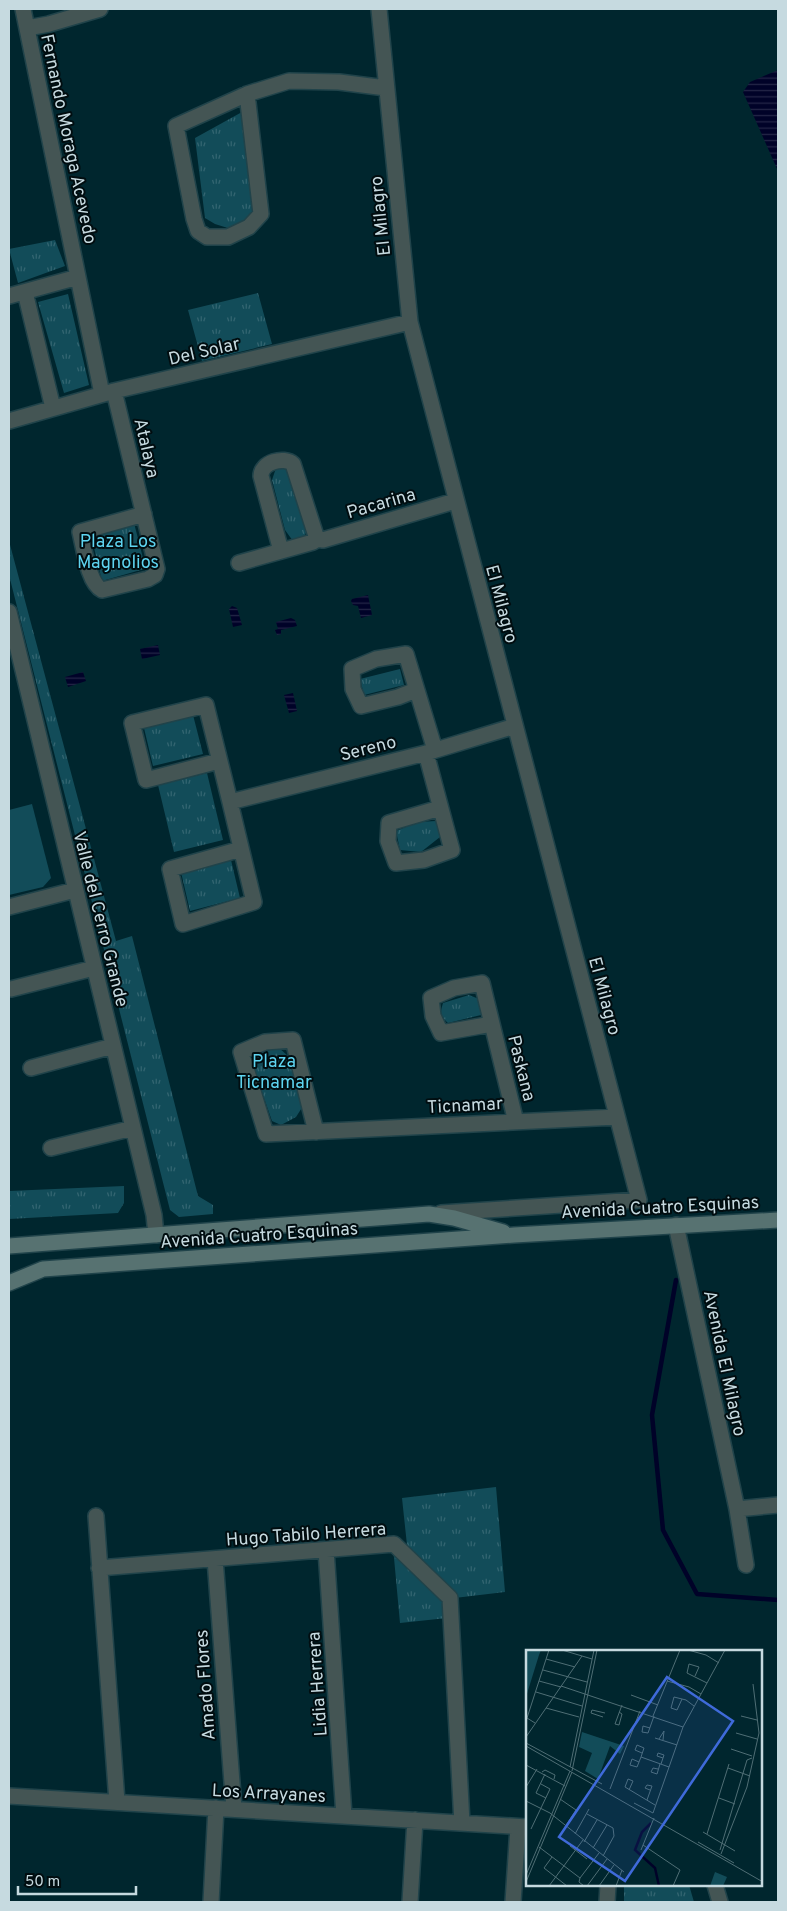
<svg xmlns="http://www.w3.org/2000/svg" width="787" height="1911" viewBox="0 0 787 1911" font-family="Overpass,sans-serif">
	<style>
		.grass { fill: #124c59 }
		.park { fill: url(#park-tufts) }
		.water { fill: url(#water-rules) }
		.lines { fill: none; stroke-linecap: round; stroke-linejoin: round }
		.stream { stroke: #000228; stroke-width: 4.5 }
		.street-casing { stroke: #20434a; stroke-width: 18 }
		.secondary-casing { stroke: #20434a; stroke-width: 18 }
		.street { stroke: #445554; stroke-width: 15 }
		.secondary { stroke: #577271; stroke-width: 15 }
		.labels { text-anchor: middle; stroke-width: 4; stroke-linejoin: round; paint-order: stroke }
		.street-label { font-size: 18px; fill: #c6dae0; stroke: #010d10 }
		.park-label { font-size: 18px; fill: #5ed4f0; stroke: #010d10 }
		.inset-river { fill: none; stroke: #000228; stroke-width: 2.5 }
		.inset-road { fill: none; stroke: #4f6e75; stroke-width: 1 }
		.view { fill: #3f6ada; fill-opacity: 0.15; stroke: #3f6ada; stroke-width: 2.5 }
		.inset-edge { fill: none; stroke: #c6dae0; stroke-width: 2.5 }
	</style>
	<defs>
		<pattern id="park-tufts" width="24" height="20" patternUnits="userSpaceOnUse" patternTransform="scale(1.25)"><rect width="24" height="20" fill="#124c59"/><path d="M3 7l-1-3M5 7V3M7 7l1-3M15 17l-1-3M17 17v-4M19 17l1-3" fill="none" stroke="#336571"/></pattern>
		<pattern id="water-rules" width="6" height="5" patternUnits="userSpaceOnUse" patternTransform="scale(1.25)"><rect width="6" height="5" fill="#000228"/><path d="M0 2.5h6" fill="none" stroke="#242647"/></pattern>
	</defs>
	<rect width="100%" height="100%" fill="#00262e"/>
	<path class="grass" d="M 32,804 L 51,878 L 43,887 L 9,895 L 9,810 Z"/>
	<path class="park" d="M 242,112 L 253,214 L 231,229 L 215,224 L 205,218 L 195,138 Z
		M 55,240 L 65,266 L 18,283 L 9,249 Z
		M 258,293 L 272,344 L 202,361 L 188,310 Z
		M 68,294 L 89,385 L 64,393 L 38,302 Z
		M 284,465 L 292,473 L 308,523 L 305,536 L 293,541 L 285,530 L 272,480 L 276,468 Z
		M 134,523 L 145,566 L 144,569 L 102,581 L 91,535 Z
		M 9,541 L 116,941 L 132,936 L 198,1196 L 213,1205 L 213,1214 L 179,1217 L 170,1210 L 9,575 Z
		M 400,669 L 404,685 L 364,695 L 360,679 Z
		M 193,715 L 203,754 L 153,766 L 144,728 Z
		M 207,773 L 223,840 L 174,852 L 158,785 Z
		M 436,821 L 440,837 L 421,852 L 400,850 L 396,831 L 418,822 Z
		M 231,860 L 240,898 L 190,911 L 181,872 Z
		M 469,995 L 479,999 L 483,1007 L 481,1015 L 448,1023 C 440,1016 440,1013 443,1003 Z
		M 279,1048 L 288,1056 L 303,1106 L 296,1117 L 281,1125 L 272,1121 L 251,1061 L 258,1053 Z
		M 124,1186 L 124,1203 L 118,1213 L 9,1219 L 9,1191 Z
		M 496,1487 L 505,1592 L 446,1599 L 447,1618 L 400,1623 L 393,1547 L 407,1545 L 402,1498 Z
		M 624,1885 L 689,1885 L 694,1902 L 624,1902 Z"/>
	<path class="water" d="M 778,70 L 778,171 L 743,92 L 750,82 Z
		M 368,595 L 372,615 L 361,618 L 358,606 L 353,605 L 351,601 L 352,599 Z
		M 232,606 L 237,608 L 242,625 L 233,627 L 229,609 Z
		M 291,618 L 295,620 L 297,626 L 281,630 L 281,634 L 277,635 L 275,630 L 278,629 L 276,622 Z
		M 158,645 L 160,655 L 142,659 L 140,649 Z
		M 83,672 L 86,681 L 68,687 L 65,677 Z
		M 293,693 L 297,711 L 289,713 L 284,695 Z"/>
	<g class="lines">
		<path class="stream" d="M 676,1280 L 652,1415 L 663,1530 L 697,1594 L 778,1600"/>
		<defs>
			<path id="street" d="M 23,9 L 102,394
				M 379,9 L 410,322 L 639,1200 L 441,1213
				M 27,28 L 49,24 L 100,9
				M 247,94 L 261,214 L 249,227 L 228,237 L 207,237 L 198,231 L 194,219 L 176,126 L 247,94 L 289,81 L 339,82 L 386,88
				M 25,292 L 53,408
				M 9,296 L 78,277
				M 114,391 L 157,569 L 155,575 L 148,579 L 102,590 C 88,583 84,548 80,532 L 144,514
				M 9,421 L 114,391 L 410,322
				M 281,551 L 261,476 C 261,462 284,456 293,464 L 317,539
				M 239,563 L 313,542 L 317,539 L 323,540 L 455,501
				M 9,612 L 154,1215 L 156,1235
				M 416,690 L 398,697 L 361,706 L 353,689 L 352,669 L 376,659 L 406,654 L 435,750
				M 426,753 L 452,850 L 424,860 L 396,863 L 388,841 L 389,823 L 440,808
				M 219,761 L 146,780 L 132,723 L 206,705 L 230,802 L 426,753 L 515,726
				M 230,802 L 254,902 L 183,924 L 170,869 L 241,849
				M 9,907 L 75,890
				M 11,989 L 94,968
				M 492,1024 L 441,1033 L 433,1016 L 431,998 L 454,988 L 482,983 L 516,1122
				M 31,1068 L 113,1046
				M 316,1132 L 293,1040 L 265,1042 L 241,1052 L 266,1134 L 617,1117
				M 51,1148 L 133,1128
				M 676,1225 L 737,1509 L 746,1565
				M 737,1509 L 778,1505
				M 96,1516 L 117,1802
				M 326,1550 L 344,1816
				M 215,1559 L 234,1809
				M 99,1568 L 394,1544 L 450,1598 L 462,1823
				M 9,1796 L 527,1827
				M 715,1885 L 720,1902
				M 211,1902 L 216,1808
				M 410,1902 L 415,1820
				M 513,1902 L 518,1827
				M 607,1902 L 608,1885"/>
			<path id="secondary" d="M 9,1246 L 429,1214 L 454,1218 L 503,1232
				M 9,1283 L 43,1269 L 514,1235 L 778,1220"/>
		</defs>
		<use href="#street" class="street-casing"/>
		<use href="#secondary" class="secondary-casing"/>
		<use href="#street" class="street"/>
		<use href="#secondary" class="secondary"/>
	</g>
	<g class="labels">
		<g class="street-label">
			<text transform="translate(69 139) rotate(78)" y="6">Fernando Moraga Acevedo</text>
			<text transform="translate(380 216) rotate(-96)" y="6">El Milagro</text>
			<text transform="translate(204 351) rotate(-13)" y="6">Del Solar</text>
			<text transform="translate(147 448) rotate(77)" y="6">Atalaya</text>
			<text transform="translate(381 503) rotate(-16)" y="6">Pacarina</text>
			<text transform="translate(502 604) rotate(75)" y="6">El Milagro</text>
			<text transform="translate(368 748) rotate(-14)" y="6">Sereno</text>
			<text transform="translate(101 919) rotate(76)" y="6">Valle del Cerro Grande</text>
			<text transform="translate(605 996) rotate(75)" y="6">El Milagro</text>
			<text transform="translate(522 1068) rotate(76)" y="6">Paskana</text>
			<text transform="translate(465 1105) rotate(-3)" y="6">Ticnamar</text>
			<text transform="translate(660 1207) rotate(-3)" y="6">Avenida Cuatro Esquinas</text>
			<text transform="translate(259 1235) rotate(-4)" y="6">Avenida Cuatro Esquinas</text>
			<text transform="translate(725 1363) rotate(78)" y="6">Avenida El Milagro</text>
			<text transform="translate(306 1534) rotate(-4)" y="6">Hugo Tabilo Herrera</text>
			<text transform="translate(317 1684) rotate(-94)" y="6">Lidia Herrera</text>
			<text transform="translate(205 1685) rotate(-94)" y="6">Amado Flores</text>
			<text transform="translate(269 1793) rotate(3)" y="6">Los Arrayanes</text>
		</g>
		<g class="park-label">
			<text x="118" y="547">Plaza Los<tspan x="118" dy="21">Magnolios</tspan></text>
			<text x="274" y="1067">Plaza<tspan x="274" dy="21">Ticnamar</tspan></text>
		</g>
	</g>
	<g transform="translate(526 1650)">
		<rect width="236" height="236" fill="#00262e"/>
		<path d="M 15,0 L 13,5 L 0,47 L 0,0 ZM 56,82 L 98,96 L 94,104 L 84,96 L 72,129 L 59,121 L 66,103 L 53,97 ZM 189,222 L 201,227 L 197,236 L 184,236 Z" fill="#124c59"/>
		<path class="inset-river" d="M 125,173 L 116,182 L 109,200 L 129,218 L 133,236"/>
		<path class="inset-road" d="M 36,0 L 66,9M 162,0 L 180,5 L 193,13M 20,9 L 49,17M 17,20 L 61,32M 169,26 L 173,17 L 163,14 L 161,23 L 181,33M 13,31 L 35,37M 141,31 L 163,37 L 175,44M 35,36 L 157,77M 10,42 L 56,56M 105,45 L 132,55M 156,49 L 151,60 L 145,58 L 148,47 L 160,50 L 168,56M 20,58 L 53,67M 93,62 L 96,64 L 93,75 L 89,74 L 96,55M 127,66 L 154,0M 215,66 L 231,70M 77,67 L 65,63 L 66,60 L 79,63M 9,73 L 1,68 L 23,0M 124,78 L 117,76 L 116,82 L 122,83 L 128,66M 210,83 L 231,89M 0,87 L 56,6M 129,88 L 151,95M 133,89 L 138,81 L 137,90M 0,93 L 76,134M 0,96 L 237,232M 205,99 L 226,106M 116,103 L 109,100 L 111,95 L 118,98 L 115,107 L 143,117M 113,112 L 106,109 L 104,115 L 111,117 L 115,107M 135,114 L 138,105 L 132,103 L 131,106 L 137,108M 0,115 L 39,136M 44,117 L 68,0M 202,118 L 224,126M 132,119 L 127,118 L 125,122 L 131,124 L 134,114M 46,121 L 71,0M 16,122 L 19,120 L 29,125 L 28,129M 19,124 L 10,143 L 20,148M 0,137 L 11,119M 84,139 L 114,61M 103,140 L 107,131 L 102,129 L 99,137 L 129,155M 193,148 L 209,154M 34,149 L 50,160 L 39,177M 121,150 L 126,136 L 121,135 L 119,138 L 124,140M 0,151 L 24,163 L 98,222M 108,153 L 127,163 L 157,77 L 199,0M 61,164 L 87,178 L 88,186 L 77,206M 5,179 L 24,139 L 15,134M 177,182 L 209,201M 49,184 L 63,159M 181,184 L 203,114M 58,192 L 71,170M 172,192 L 208,213M 117,195 L 154,220 L 147,236M 44,196 L 61,209M 13,197 L 54,228 L 53,232 L 58,236M 67,198 L 81,175M 115,200 L 128,168M 194,200 L 221,110 L 226,108M 195,204 L 221,137 L 233,83 L 227,34M 26,207 L 18,218 L 41,236M 0,225 L 44,121M 54,228 L 73,203M 0,232 L 46,122M 23,236 L 57,190M 61,236 L 81,209M 73,236 L 88,215M 90,236 L 96,220"/>
		<path class="view" d="M 141,27 L 207,71 L 99,231 L 33,187 Z"/>
		<rect width="236" height="236" class="inset-edge"/>
	</g>
	<rect width="787" height="1911" fill="none" stroke="#c6dae0" stroke-width="20"/>
	<path d="M18 1886v8h118v-8" fill="none" stroke="#c6dae0" stroke-width="2.5"/>
	<text x="25" y="1886" font-size="15" fill="#c6dae0" stroke="#010d10" stroke-width="4" paint-order="stroke">50 m</text>
</svg>
